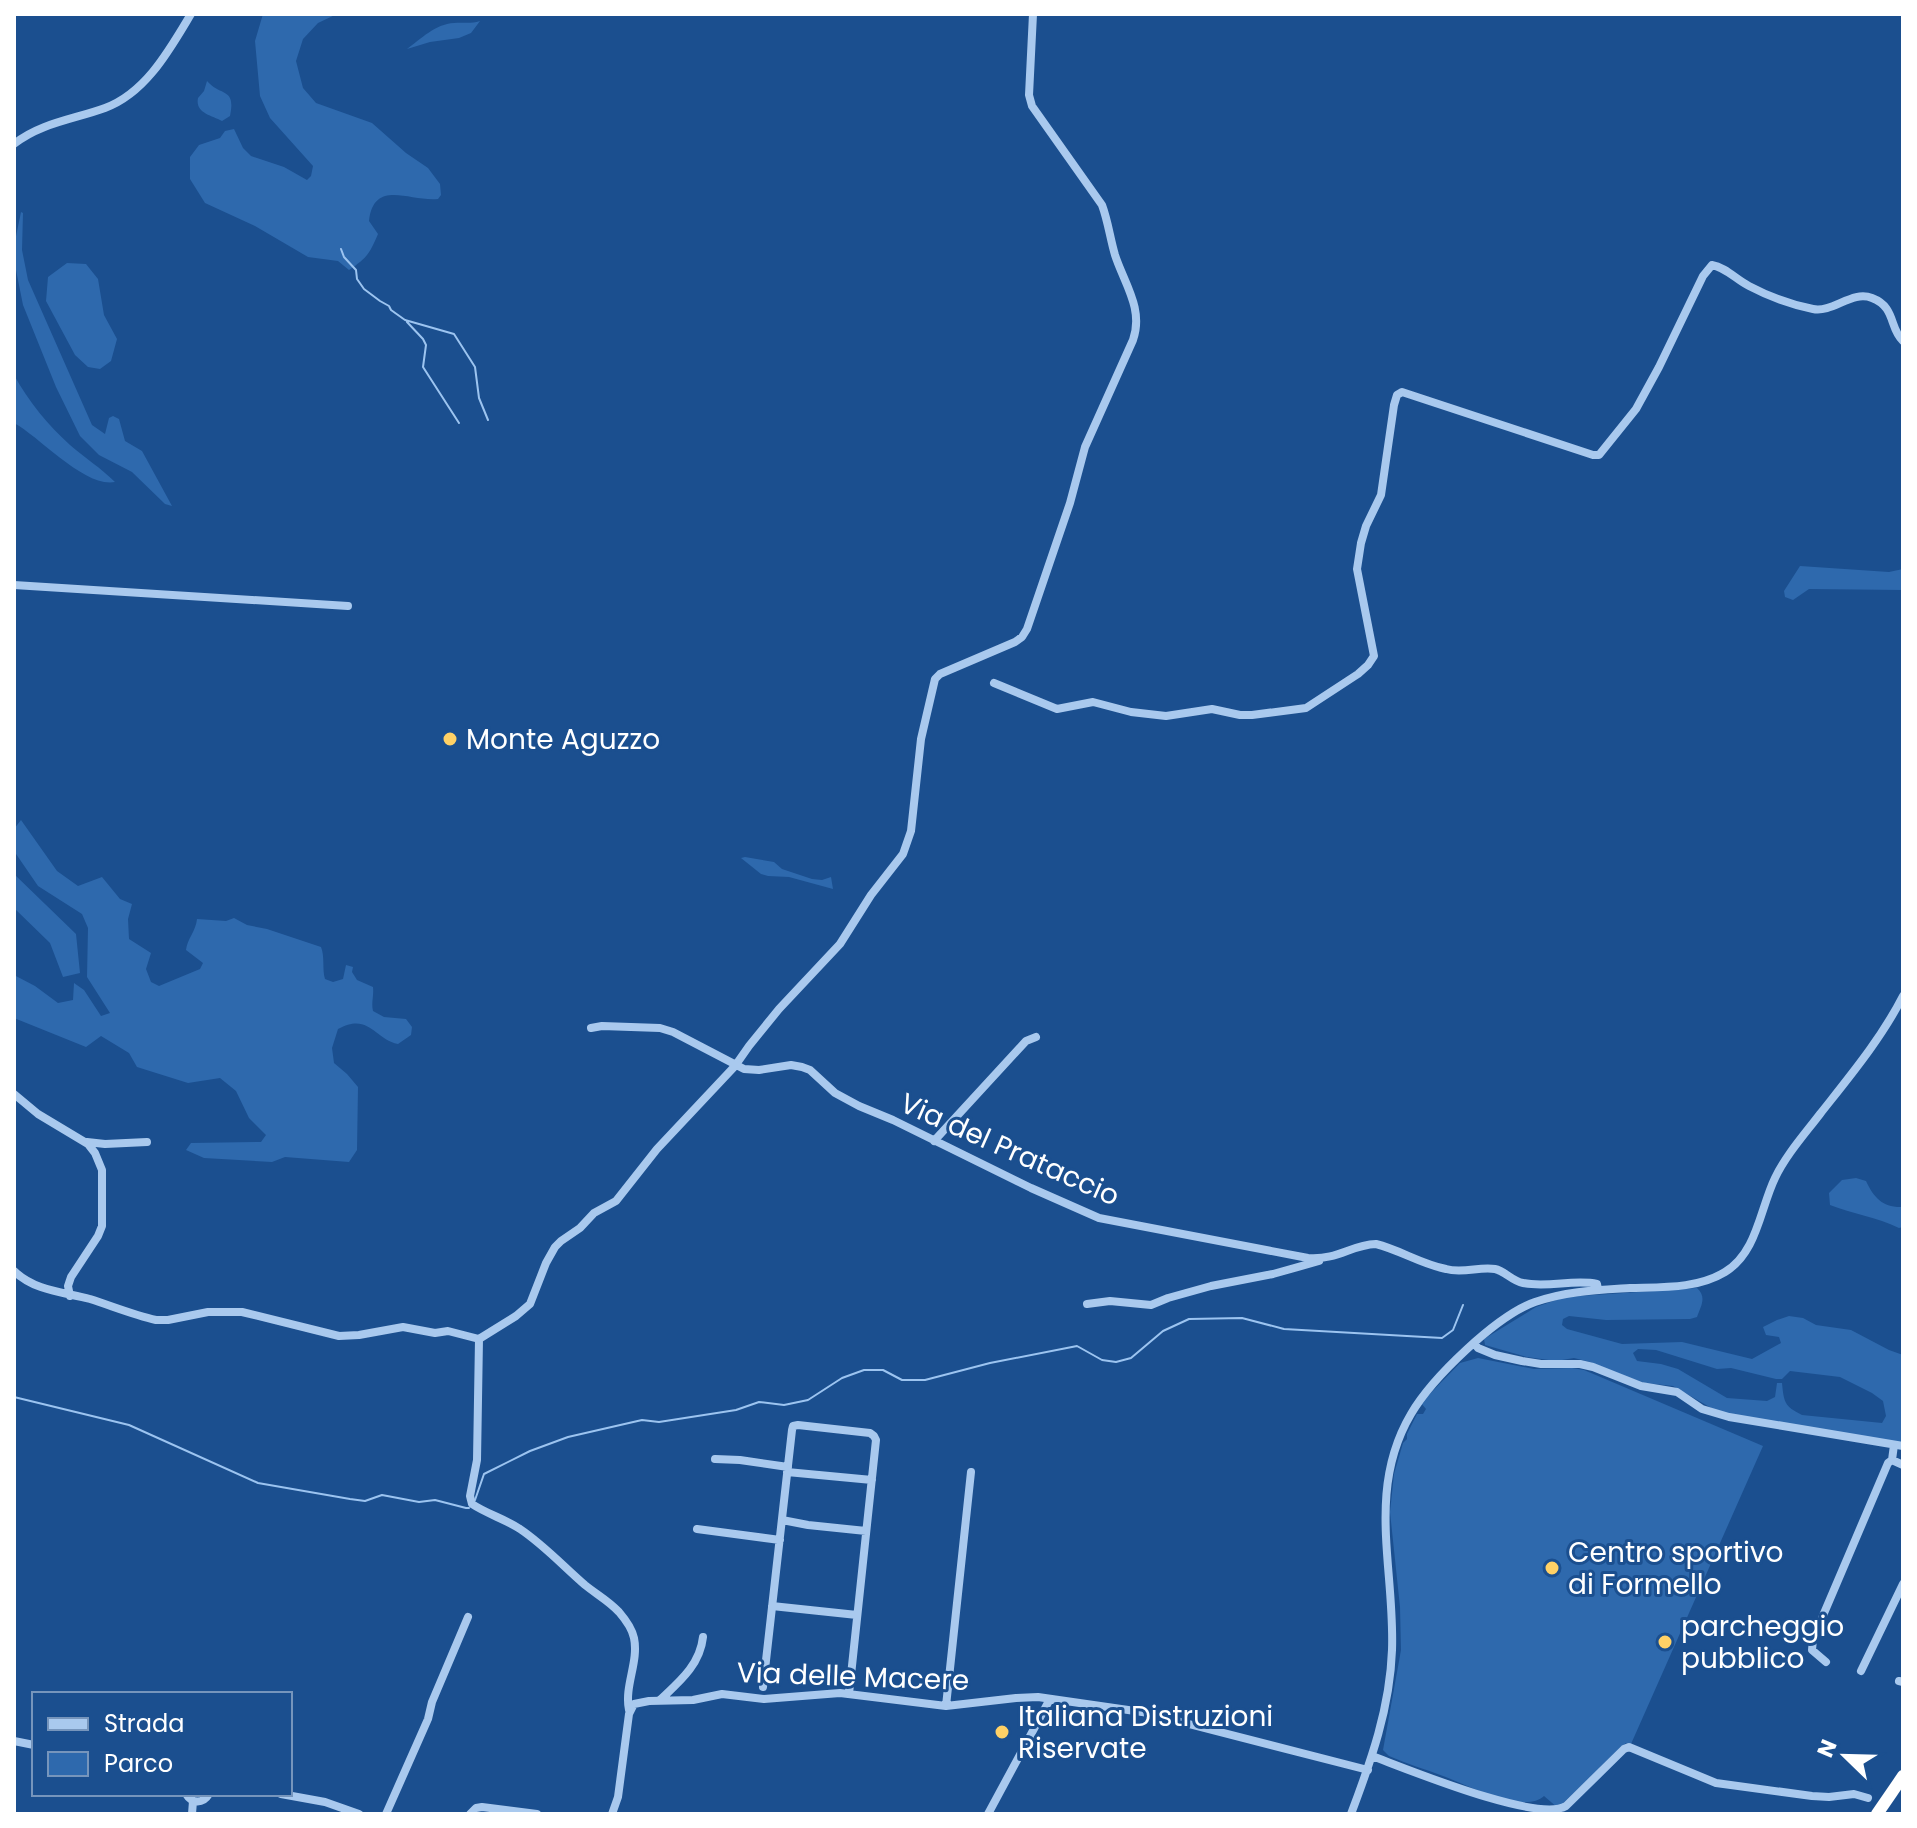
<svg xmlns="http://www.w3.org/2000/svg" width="1917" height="1828" viewBox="0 0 1917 1828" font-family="Poppins,sans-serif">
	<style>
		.green { fill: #2e69ad; fill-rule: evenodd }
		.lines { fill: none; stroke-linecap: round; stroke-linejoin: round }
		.stream { stroke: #9cc4f0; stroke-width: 2 }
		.minor { stroke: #a9c9ee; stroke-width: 8 }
		.highway { stroke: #fff; stroke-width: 12 }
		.poi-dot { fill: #ffd166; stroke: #1b4f8f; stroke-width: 3 }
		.labels { text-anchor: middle; stroke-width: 6; stroke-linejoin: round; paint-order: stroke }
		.poi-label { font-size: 28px; fill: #fff; stroke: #1b4f8f; text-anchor: start }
		.street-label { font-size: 28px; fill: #fff; stroke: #1b4f8f }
	</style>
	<rect width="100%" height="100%" fill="#1b4f8f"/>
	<path class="green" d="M 263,14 L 337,14 L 318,23 L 303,39 L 296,61 L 303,88 L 316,103 L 372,123 L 406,153 L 428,168 L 440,184 L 441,195 L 438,199 C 410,202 374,178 369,221 L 378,234 C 370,253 367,258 349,270 L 338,261 L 308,257 L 255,226 L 205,203 L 190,179 L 190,157 L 199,145 L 220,138 L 225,131 L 234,129 L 243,148 L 251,156 L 284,167 L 307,180 L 311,176 L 313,166 L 270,118 L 260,96 L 255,41 Z
		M 480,21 L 471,33 L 459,38 L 430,42 L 407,49 C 421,39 435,24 454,23 C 463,22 471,24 480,21 Z
		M 207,81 C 221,97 236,87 230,116 L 222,121 C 211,115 195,113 198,98 L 204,91 Z
		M 21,212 L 23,213 L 22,250 L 28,280 L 92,425 L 105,434 L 109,418 L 113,416 L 119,419 L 125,441 L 142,451 L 172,506 L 165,504 L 132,472 L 99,455 L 80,436 L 56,387 L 23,305 L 15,265 L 14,246 Z
		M 67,263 L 86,264 L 98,279 L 104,315 L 117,339 L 111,361 L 100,369 L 88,367 L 75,355 L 46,301 L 48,277 Z
		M 14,375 C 29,402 48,425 70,445 C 85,458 101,468 115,482 C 85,488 40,437 14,423 Z
		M 1800,566 L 1889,572 L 1903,569 L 1903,590 L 1809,589 L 1793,600 L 1785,597 L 1784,591 Z
		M 21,820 L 57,871 L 78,886 L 102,877 L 120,899 L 132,904 L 128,919 L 129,939 L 151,953 L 146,969 L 151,982 L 159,986 L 200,969 L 203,963 L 186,950 C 187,939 196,931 197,919 L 226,921 L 234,918 L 247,925 L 267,929 L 321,947 C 325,957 322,969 325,979 L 333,982 L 343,979 L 346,965 L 353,967 L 352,972 L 357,980 L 373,987 C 374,996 371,1003 373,1011 L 384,1017 L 406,1019 L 412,1027 L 411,1035 L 398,1044 C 374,1039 369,1012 338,1029 L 332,1048 L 334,1063 L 347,1074 L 358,1087 L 357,1150 L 349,1162 L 285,1157 L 272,1162 L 204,1158 L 186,1150 L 191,1143 L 261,1142 L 266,1135 L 249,1118 L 236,1091 L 220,1078 L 188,1083 L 137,1067 L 129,1053 L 101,1036 L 86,1047 L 14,1018 L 14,975 L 35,986 L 58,1003 L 73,1000 L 74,983 L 84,990 L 101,1016 L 110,1013 L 87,977 L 88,928 L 82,914 L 38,886 L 14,851 L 14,829 Z
		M 745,857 L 774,862 L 782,869 L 812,879 L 822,880 L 831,877 L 833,889 L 789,877 L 768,876 L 761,874 L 741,858 Z
		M 14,874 L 76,934 L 80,973 L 63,977 L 50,943 L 14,908 Z
		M 1856,1178 L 1866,1181 C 1874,1198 1883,1208 1903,1207 L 1903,1227 L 1899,1228 C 1877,1217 1852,1214 1830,1205 L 1829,1193 L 1842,1180 Z
		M 1697,1288 C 1707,1297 1701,1306 1697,1317 L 1690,1319 L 1606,1320 L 1569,1316 L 1563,1319 L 1562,1325 L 1567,1329 L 1622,1344 L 1682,1342 L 1752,1359 L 1781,1343 L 1779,1337 L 1766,1335 L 1763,1327 L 1777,1320 L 1789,1316 L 1803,1318 L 1816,1325 L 1851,1330 L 1889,1350 L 1903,1355 L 1903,1444 L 1720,1413 L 1673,1386 L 1645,1383 L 1627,1377 L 1590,1362 L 1574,1358 L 1556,1361 L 1527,1357 L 1485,1345 L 1484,1339 L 1536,1307 L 1565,1297 ZM 1638,1349 L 1656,1350 L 1717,1369 L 1731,1368 L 1776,1379 L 1782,1379 L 1790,1371 L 1840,1377 L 1872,1393 L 1883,1401 L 1886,1416 L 1882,1423 L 1802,1415 C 1784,1406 1784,1402 1782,1383 L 1777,1383 L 1775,1397 L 1767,1401 L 1727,1398 L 1678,1369 L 1661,1364 L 1637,1361 L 1633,1353 Z
		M 1478,1358 L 1534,1369 L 1572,1368 L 1584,1370 L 1763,1446 L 1631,1744 L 1626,1743 L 1558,1808 L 1544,1796 C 1524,1815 1465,1784 1443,1776 C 1425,1769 1407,1764 1389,1756 L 1383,1750 L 1401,1650 L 1400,1607 L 1390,1512 L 1394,1474 L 1403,1443 L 1407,1439 L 1407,1434 L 1417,1414 L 1423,1414 L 1426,1409 L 1421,1403 L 1460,1363 Z"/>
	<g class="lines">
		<path class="stream" d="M 341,249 L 344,257 L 356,270 L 357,279 L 364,289 L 380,301 L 389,306 L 391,310 L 405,320 L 454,334 L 475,367 L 479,398 L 488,420
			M 407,322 L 423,339 L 426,345 L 423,367 L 459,423
			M 14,1397 L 129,1425 L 258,1483 L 350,1499 L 365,1501 L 382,1495 L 419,1502 L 435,1500 L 466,1508 L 469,1508
			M 475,1500 L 484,1474 L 530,1451 L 568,1437 L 642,1420 L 659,1422 L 736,1410 L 759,1402 L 784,1405 L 808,1400 L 842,1378 L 864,1370 L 883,1370 L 902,1380 L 925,1380 L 990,1363 L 1077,1346 L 1102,1360 L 1116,1362 L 1131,1358 L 1163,1331 L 1189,1319 L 1242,1318 L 1284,1329 L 1442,1338 L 1453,1330 L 1463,1305"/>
		<path class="minor" d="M 14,144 C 40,123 75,119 105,108 C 146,93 170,49 191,14
			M 14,585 L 348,606
			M 994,683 L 1057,709 L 1093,702 L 1131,712 L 1166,716 L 1212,709 L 1240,715 L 1252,715 L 1306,708 L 1358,674 L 1368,665 L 1374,656 L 1357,569 L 1361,543 L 1366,526 L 1381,495 L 1394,405 L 1397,395 L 1402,392 L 1593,455 L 1599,455 L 1636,409 L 1659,367 L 1703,276 L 1712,265 C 1725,267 1737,280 1749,286 C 1768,296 1792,305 1813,309 C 1833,313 1852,290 1872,298 C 1896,307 1889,328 1903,341
			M 591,1028 L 602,1026 L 660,1028 L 673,1032 L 744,1069 L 759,1070 L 791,1065 L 802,1067 L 810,1070 L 835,1093 L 859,1106 L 893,1120 L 1031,1188 L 1099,1218 L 1308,1258 C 1339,1260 1350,1245 1376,1244 C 1400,1250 1421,1264 1446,1269 C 1463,1274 1480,1266 1495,1269 C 1505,1271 1512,1281 1523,1283 C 1547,1288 1575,1279 1597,1284 L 1598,1290
			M 14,1094 L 38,1114 L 88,1144 L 95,1153 L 102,1170 L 102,1226 L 98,1236 L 71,1277 L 68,1286 L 70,1296
			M 934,1141 L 1026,1041 L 1036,1037
			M 87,1142 L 105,1144 L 147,1142
			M 14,1271 C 35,1291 63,1292 90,1299 C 112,1306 134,1315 156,1320 L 168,1320 L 208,1312 L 242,1312 L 339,1336 L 359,1335 L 403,1327 L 435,1333 L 448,1331 L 479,1339
			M 1087,1304 L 1110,1301 L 1151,1305 L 1168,1298 L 1211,1286 L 1273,1274 L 1319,1261
			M 479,1339 L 516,1316 L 530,1304 L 546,1263 L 555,1247 L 561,1241 L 580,1228 L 594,1213 L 616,1201 L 657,1149 L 735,1066 L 749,1046 L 779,1009 L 840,944 L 871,895 L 903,854 L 911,831 L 921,739 L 935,679 L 940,674 L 1015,642 L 1022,637 L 1027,629 L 1070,503 L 1085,447 L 1133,340 C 1144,309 1124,283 1115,255 C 1110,238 1108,221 1102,205 L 1032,106 L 1029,95 L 1033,14
			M 479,1339 L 477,1460 L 470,1496 L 472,1504 C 487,1514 505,1519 520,1529 C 544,1545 564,1567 585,1585 C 596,1594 609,1601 619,1612 C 625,1619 632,1628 634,1638 C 639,1662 624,1686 629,1710
			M 1474,1343 L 1478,1348 L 1495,1355 L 1522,1361 L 1541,1364 L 1580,1364 L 1593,1367 L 1641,1386 L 1677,1392 L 1702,1409 L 1729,1417 L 1903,1446
			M 715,1459 L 740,1460 L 788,1467
			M 1892,1460 L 1903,1465
			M 787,1472 L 872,1480
			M 782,1520 L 808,1525 L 866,1531
			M 697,1529 L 780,1540
			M 772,1606 L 857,1615
			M 1826,1662 L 1812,1650 L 1813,1639 L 1888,1463 L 1892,1460 L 1894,1445
			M 1861,1671 L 1903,1584
			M 1899,1681 L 1903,1682
			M 763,1687 L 792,1430 L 793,1426 L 798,1425 L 870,1433 L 874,1436 L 876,1440 L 849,1694
			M 660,1700 C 679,1682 700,1665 703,1637
			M 946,1706 L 971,1472
			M 14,1741 L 34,1745
			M 1372,1756 C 1407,1769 1537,1823 1566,1806 L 1624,1749 L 1629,1747 L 1716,1783 L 1812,1796 L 1829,1797 L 1854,1794 L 1868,1798
			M 186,1794 C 192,1804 203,1804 209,1794
			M 281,1794 L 325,1802 L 359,1814
			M 192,1814 L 193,1801
			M 386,1814 L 428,1719 L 432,1702 L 468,1617
			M 470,1814 L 476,1808 L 482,1807 L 537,1814
			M 612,1814 L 618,1797 L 629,1714 L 634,1704 L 649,1701 L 693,1700 L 722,1694 L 764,1699 L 840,1693 L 946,1706 L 1016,1698 L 1038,1697 L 1142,1712 L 1368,1770
			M 988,1814 L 1050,1699
			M 1351,1814 C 1371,1761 1390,1708 1392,1650 C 1395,1569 1366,1490 1411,1414 C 1432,1378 1496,1316 1535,1302 C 1566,1291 1598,1290 1630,1288 C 1662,1287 1697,1289 1725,1272 C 1757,1253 1760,1209 1775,1178 C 1786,1155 1804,1135 1820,1114 C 1850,1076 1881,1039 1903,996"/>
		<path class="highway" d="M 1877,1814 L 1903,1776"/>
	</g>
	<g class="poi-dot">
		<circle cx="450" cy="739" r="8"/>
		<circle cx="1552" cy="1568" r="8"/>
		<circle cx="1665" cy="1642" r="8"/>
		<circle cx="1002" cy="1732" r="8"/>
	</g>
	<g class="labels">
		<g class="poi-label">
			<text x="466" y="749">Monte Aguzzo</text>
			<text x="1568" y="1562">Centro sportivo<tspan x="1568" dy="32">di Formello</tspan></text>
			<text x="1681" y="1636">parcheggio<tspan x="1681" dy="32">pubblico</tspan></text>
			<text x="1018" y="1726">Italiana Distruzioni<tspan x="1018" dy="32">Riservate</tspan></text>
		</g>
		<g class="street-label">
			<text transform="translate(1010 1149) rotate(24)" y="10">Via del Prataccio</text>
			<text transform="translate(853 1676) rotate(2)" y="10">Via delle Macere</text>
		</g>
	</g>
	<rect width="1917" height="1828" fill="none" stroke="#ffffff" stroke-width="32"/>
	<rect x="32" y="1692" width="260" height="104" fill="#1b4f8f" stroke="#7695bc" stroke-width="2"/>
	<rect x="48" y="1718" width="40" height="12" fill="#a9c9ee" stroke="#7695bc" stroke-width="2"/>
	<text x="104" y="1732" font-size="24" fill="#ffffff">Strada</text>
	<rect x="48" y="1752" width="40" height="24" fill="#2e69ad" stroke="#7695bc" stroke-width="2"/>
	<text x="104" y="1772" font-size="24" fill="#ffffff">Parco</text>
	<g transform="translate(1845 1756) rotate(293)" stroke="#1b4f8f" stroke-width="6" paint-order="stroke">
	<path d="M0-6L14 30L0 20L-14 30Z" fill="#ffffff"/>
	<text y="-12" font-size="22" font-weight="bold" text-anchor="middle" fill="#ffffff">N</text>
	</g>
</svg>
